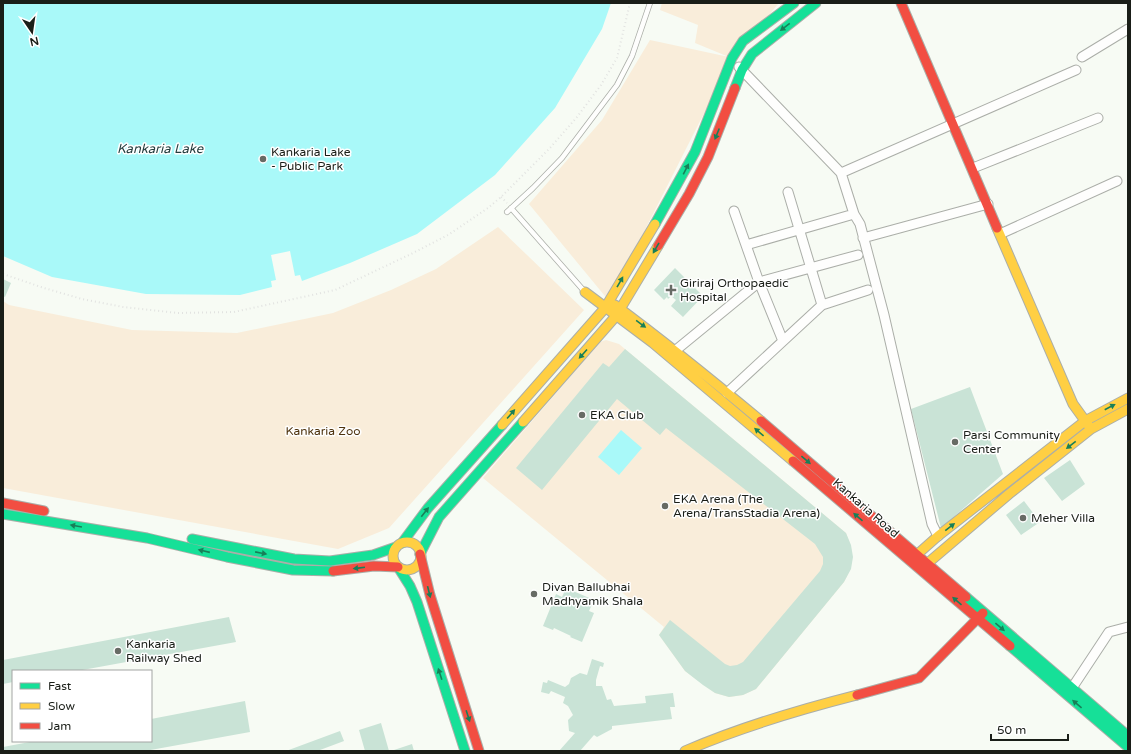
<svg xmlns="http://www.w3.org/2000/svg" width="1131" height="754" viewBox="0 0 1131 754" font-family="'Varela Round',sans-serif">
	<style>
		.green { fill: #f9edda }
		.water { fill: #a9f9f9 }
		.building { fill: #c9e3d6 }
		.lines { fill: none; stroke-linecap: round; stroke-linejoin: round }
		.lane-casing { stroke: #abaea8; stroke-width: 6 }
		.street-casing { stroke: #abaea8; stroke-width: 11 }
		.fast-casing { stroke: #abaea8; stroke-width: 11 }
		.slow-casing { stroke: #abaea8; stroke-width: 11 }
		.jam-casing { stroke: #abaea8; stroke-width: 11 }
		.path { stroke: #e2e3e1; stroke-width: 2; stroke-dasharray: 1 3; stroke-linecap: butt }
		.lane { stroke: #fefefd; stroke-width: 4.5 }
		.street { stroke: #fefefd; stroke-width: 9 }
		.fast { stroke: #16e098; stroke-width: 9 }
		.slow { stroke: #ffcf43; stroke-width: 9 }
		.jam { stroke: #f24e42; stroke-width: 9 }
		.oneway { fill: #187f58 }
		.poi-dot { fill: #676b65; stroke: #fff; stroke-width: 1.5 }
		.labels { text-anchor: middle; stroke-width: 3; stroke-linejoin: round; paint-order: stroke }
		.poi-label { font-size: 12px; fill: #1a1e18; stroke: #fff; text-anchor: start }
		.park-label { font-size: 12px; fill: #4e330e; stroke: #fff }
		.street-label { font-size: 12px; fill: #1a1e18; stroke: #fff }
		.water-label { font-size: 13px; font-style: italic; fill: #253e3f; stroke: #fff }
	</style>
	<rect width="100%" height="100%" fill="#f7fbf4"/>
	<path class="green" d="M 662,3 L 779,3 L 732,58 L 609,301 L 529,204 L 602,120 L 650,40 L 729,57 L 695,43 L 698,25 L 660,10 Z
		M 498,227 L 584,310 L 389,528 L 338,549 L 3,488 L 3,301 L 9,305 L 132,330 L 237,333 L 333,313 L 391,290 L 436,269 Z
		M 606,340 L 619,344 L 846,533 C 854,554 855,562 844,582 L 756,689 L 743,695 L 729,697 L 715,693 L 685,671 L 659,635 L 664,627 L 483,478 L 600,342 Z"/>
	<path class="water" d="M 3,3 L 611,3 L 602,29 L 555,108 L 495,175 L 417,234 L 350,263 L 302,281 L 300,275 L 295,276 L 290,251 L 271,255 L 276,280 L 271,281 L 272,287 L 240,295 L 146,294 L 52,277 L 3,256 Z
		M 621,430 L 642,448 L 619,475 L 598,457 Z"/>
	<path class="building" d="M 675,268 L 685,278 L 683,280 L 684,282 L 682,285 L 686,289 L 691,284 L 703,296 L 683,317 L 671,306 L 676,300 L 671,296 L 668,299 L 667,297 L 664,300 L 654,290 Z
		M 3,279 L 11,283 L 5,297 L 3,296 Z
		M 625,349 L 846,533 L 851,545 L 853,557 L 851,569 L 844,582 L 756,689 L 743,695 L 729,697 L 715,693 L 703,685 L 685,671 L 659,635 L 670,620 L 725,664 L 730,666 L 737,665 L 743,662 L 820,571 L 823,564 L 823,557 L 815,544 L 666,428 L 660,435 L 617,399 L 542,490 L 516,468 L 603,363 L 609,367 Z
		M 970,387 L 1003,474 L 941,528 L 911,409 Z
		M 1070,460 L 1085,484 L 1062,501 L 1044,478 Z
		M 1024,501 L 1040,522 L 1021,535 L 1006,515 Z
		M 566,588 L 594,600 L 589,611 L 594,613 L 582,642 L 570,637 L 571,636 L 554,628 L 553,630 L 543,626 L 556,594 L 562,597 Z
		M 229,617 L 236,642 L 77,671 L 13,671 L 13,682 L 3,684 L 3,660 Z
		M 592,659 L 604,663 L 603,667 L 600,666 L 596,680 L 596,686 L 602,686 L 607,700 L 611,699 L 614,706 L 646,703 L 645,696 L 673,693 L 675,707 L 670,707 L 672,719 L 612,726 L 612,729 L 597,737 L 594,735 L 580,751 L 559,751 L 575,733 L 569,731 L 568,720 L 573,715 L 568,706 L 563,703 L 565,697 L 551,691 L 549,694 L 541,692 L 543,682 L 547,683 L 548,680 L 565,687 L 569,684 L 571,678 L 580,673 L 587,675 Z
		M 245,701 L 250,732 L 145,751 L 3,751 L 3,747 L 35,741 L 151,741 L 151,719 Z
		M 381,723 L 389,751 L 365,751 L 359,730 Z
		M 340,731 L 344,741 L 320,750 L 320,751 L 286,751 Z
		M 412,744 L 414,751 L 391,751 Z"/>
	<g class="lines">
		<defs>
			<path id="lane" d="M 511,208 L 585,292
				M 507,212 L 533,188 L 562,158 L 617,85 L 632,56 L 650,3"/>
			<path id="street" d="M 1082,57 L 1128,29
				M 739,67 L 841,173 L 854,214 L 860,224 L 884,315 L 932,524 L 938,536
				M 973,168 L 1098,118
				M 841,173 L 1076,70
				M 788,192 L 822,305
				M 734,211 L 759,282 L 783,341
				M 1000,234 L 1117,181
				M 863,238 L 988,204
				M 746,245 L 854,214
				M 676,350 L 759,282 L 858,255
				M 727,393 L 822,305 L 868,290
				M 1072,688 L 1109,632 L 1128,627"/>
			<path id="fast" d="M 735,88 L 742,70 L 752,54 L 816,3
				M 655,224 L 695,152 L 732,58 L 743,41 L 794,3
				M 3,514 L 147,538 L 227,557 L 293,570 L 333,571
				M 192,539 L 294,559 L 330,561 L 373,555 L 396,547
				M 402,543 L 428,508 L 502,425
				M 420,554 L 439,517 L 523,422
				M 398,567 L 410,586 L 417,602 L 465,751
				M 966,597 L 1128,736
				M 1010,646 L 1128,747"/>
			<path id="slow" d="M 997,228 L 1073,404 L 1091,429
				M 585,292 L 653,343 L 793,461
				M 615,305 C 665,342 713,381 761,421
				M 523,422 L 616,316 L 658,246
				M 502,425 L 605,308 L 655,224
				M393 556a14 14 0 1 1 28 0a14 14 0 1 1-28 0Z
				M 912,559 L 938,536 L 1085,421 L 1128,398
				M 922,568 L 1009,494 L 1091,429 L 1128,409
				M 685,751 C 741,727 798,710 857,695"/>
			<path id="jam" d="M 901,3 L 997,228
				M 658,246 L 689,194 L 708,157 L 735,88
				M 761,421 L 966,597
				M 793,461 L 1010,646
				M 3,503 L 44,511
				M 420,554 L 430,595 L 479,751
				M 333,571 L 374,566 L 398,567
				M 857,695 L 919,678 L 983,613"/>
		</defs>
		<use href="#lane" class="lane-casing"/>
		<use href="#street" class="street-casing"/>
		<use href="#fast" class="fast-casing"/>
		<use href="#slow" class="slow-casing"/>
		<use href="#jam" class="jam-casing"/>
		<path class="path" d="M 501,197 L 507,203
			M 3,274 L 44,288 L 82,299 L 123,307 L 178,313 L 234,312 L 335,290 L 411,254 L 448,235 L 488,208 L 501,197 L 550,148 L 577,117 L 601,85 L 617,58 L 630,3"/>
		<use href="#lane" class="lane"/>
		<use href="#street" class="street"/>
		<use href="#fast" class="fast"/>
		<use href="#slow" class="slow"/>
		<use href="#jam" class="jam"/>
	</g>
	<defs><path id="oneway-solid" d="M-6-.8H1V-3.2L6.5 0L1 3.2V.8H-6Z"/></defs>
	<g class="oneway">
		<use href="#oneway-solid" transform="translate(785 27) rotate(142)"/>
		<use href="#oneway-solid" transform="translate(717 134) rotate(112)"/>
		<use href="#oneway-solid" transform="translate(686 169) rotate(-63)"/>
		<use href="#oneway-solid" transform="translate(656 248) rotate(120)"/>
		<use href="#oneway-solid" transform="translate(620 282) rotate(-60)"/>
		<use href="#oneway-solid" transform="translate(641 324) rotate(36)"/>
		<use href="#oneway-solid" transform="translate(583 354) rotate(132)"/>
		<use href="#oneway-solid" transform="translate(1110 407) rotate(-28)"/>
		<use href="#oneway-solid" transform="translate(511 414) rotate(-49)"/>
		<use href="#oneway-solid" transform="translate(759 432) rotate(-140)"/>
		<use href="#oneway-solid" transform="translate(1071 445) rotate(142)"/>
		<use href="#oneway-solid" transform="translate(806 460) rotate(40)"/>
		<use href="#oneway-solid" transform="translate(425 512) rotate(-52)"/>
		<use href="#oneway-solid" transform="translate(858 517) rotate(-139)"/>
		<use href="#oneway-solid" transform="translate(76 526) rotate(-170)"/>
		<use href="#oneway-solid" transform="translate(950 527) rotate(-38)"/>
		<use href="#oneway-solid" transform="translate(204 551) rotate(-167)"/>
		<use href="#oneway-solid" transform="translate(261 553) rotate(11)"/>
		<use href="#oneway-solid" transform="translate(359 568) rotate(173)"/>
		<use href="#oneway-solid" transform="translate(429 592) rotate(76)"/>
		<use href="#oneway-solid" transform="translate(957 601) rotate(-139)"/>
		<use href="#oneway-solid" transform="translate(1000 627) rotate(40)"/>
		<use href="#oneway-solid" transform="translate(440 674) rotate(-108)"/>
		<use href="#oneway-solid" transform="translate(1077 704) rotate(-140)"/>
		<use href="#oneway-solid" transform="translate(468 716) rotate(72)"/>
	</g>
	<g class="poi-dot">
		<circle cx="263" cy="159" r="4"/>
		<path d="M669 284h4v4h4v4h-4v4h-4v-4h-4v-4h4z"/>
		<circle cx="582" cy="415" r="4"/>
		<circle cx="955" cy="442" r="4"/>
		<circle cx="665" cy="506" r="4"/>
		<circle cx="1023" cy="518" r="4"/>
		<circle cx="534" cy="594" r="4"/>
		<circle cx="118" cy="651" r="4"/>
	</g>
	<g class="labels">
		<g class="poi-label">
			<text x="271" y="156">Kankaria Lake<tspan x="271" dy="14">- Public Park</tspan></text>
			<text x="680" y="287">Giriraj Orthopaedic<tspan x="680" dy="14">Hospital</tspan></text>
			<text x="590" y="419">EKA Club</text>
			<text x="963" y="439">Parsi Community<tspan x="963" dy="14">Center</tspan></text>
			<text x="673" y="503">EKA Arena (The<tspan x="673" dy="14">Arena/TransStadia Arena)</tspan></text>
			<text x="1031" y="522">Meher Villa</text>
			<text x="542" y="591">Divan Ballubhai<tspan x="542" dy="14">Madhyamik Shala</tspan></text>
			<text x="126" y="648">Kankaria<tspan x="126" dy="14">Railway Shed</tspan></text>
		</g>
		<g class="park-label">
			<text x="323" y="435">Kankaria Zoo</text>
		</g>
		<g class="street-label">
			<text transform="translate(866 508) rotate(41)" y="4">Kankaria Road</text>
		</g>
		<g class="water-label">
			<text x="160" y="153">Kankaria Lake</text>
		</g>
	</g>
	<rect width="1131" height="754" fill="none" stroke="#1a1e18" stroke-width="8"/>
	<rect x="12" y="670" width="140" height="72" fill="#ffffff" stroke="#a3a5a3"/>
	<rect x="20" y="683" width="20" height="6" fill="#16e098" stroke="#a3a5a3"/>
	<text x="48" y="690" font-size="12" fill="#1a1e18">Fast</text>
	<rect x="20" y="703" width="20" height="6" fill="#ffcf43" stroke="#a3a5a3"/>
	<text x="48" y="710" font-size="12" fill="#1a1e18">Slow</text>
	<rect x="20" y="723" width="20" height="6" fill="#f24e42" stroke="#a3a5a3"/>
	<text x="48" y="730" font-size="12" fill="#1a1e18">Jam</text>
	<g transform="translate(32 32) rotate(167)" stroke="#ffffff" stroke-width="3" paint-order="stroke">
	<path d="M0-3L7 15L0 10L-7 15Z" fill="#1a1e18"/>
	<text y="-6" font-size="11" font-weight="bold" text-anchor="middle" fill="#1a1e18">N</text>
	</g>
	<path d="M991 734v6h77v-6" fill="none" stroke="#1a1e18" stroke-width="2"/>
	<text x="997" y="734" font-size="12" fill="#1a1e18" stroke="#ffffff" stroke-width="3" paint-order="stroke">50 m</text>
</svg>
